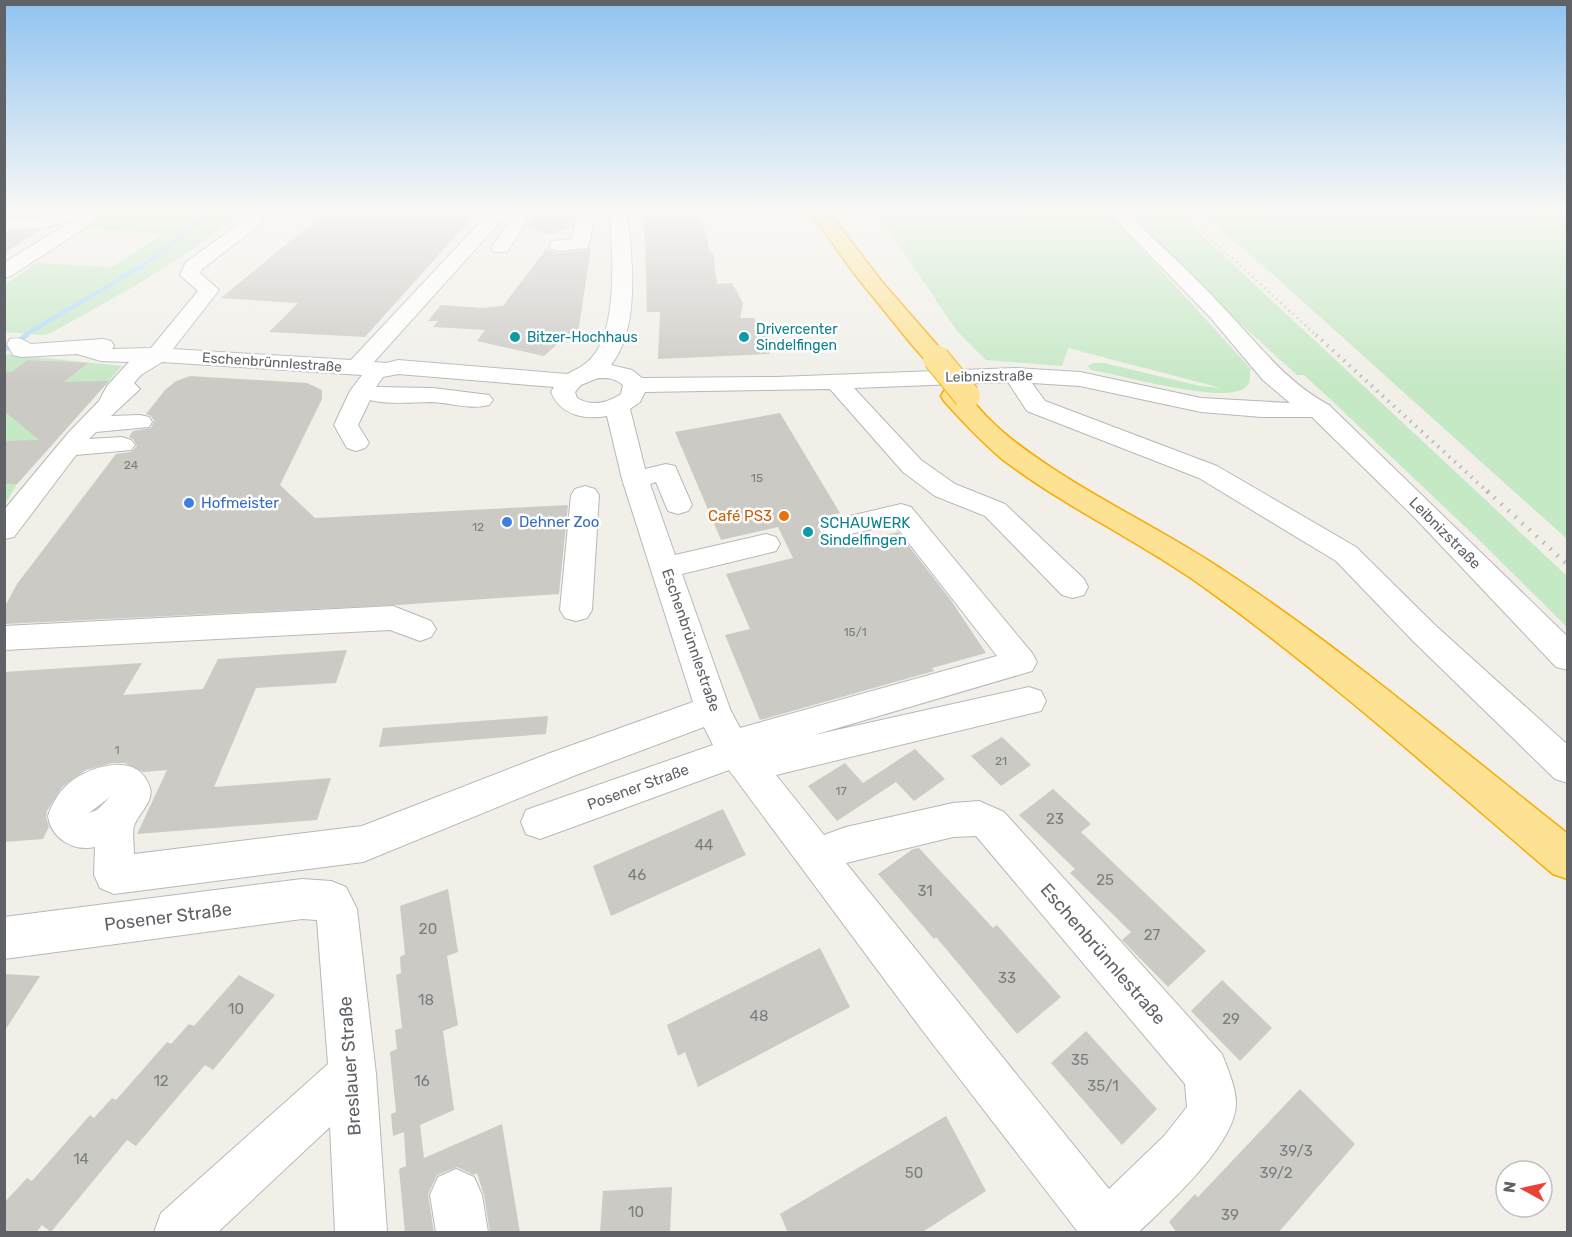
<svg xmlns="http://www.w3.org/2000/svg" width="1572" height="1237" viewBox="0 0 1572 1237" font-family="Rubik,sans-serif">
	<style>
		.green { fill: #c5e8c5 }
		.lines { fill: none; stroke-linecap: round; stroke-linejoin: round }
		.stream-far1 { stroke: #aadaff; stroke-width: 4 }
		.stream { stroke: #aadaff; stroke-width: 4.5 }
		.building { fill: #cccac5 }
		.minor-casing { stroke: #b5b8bc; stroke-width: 2 }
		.highway-casing { stroke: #f9ab00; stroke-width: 3 }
		.minor { fill: #fff; fill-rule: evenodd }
		.highway { fill: #fde293; fill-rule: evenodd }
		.rail-far2 { stroke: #b6b7b8; stroke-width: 3; stroke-dasharray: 1 4.5; stroke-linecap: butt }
		.rail-far1 { stroke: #b6b7b8; stroke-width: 4; stroke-dasharray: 1.5 6; stroke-linecap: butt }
		.rail { stroke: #b6b7b8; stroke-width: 4.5; stroke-dasharray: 1.5 8; stroke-linecap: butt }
		.highway-bridge-casing { stroke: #f9ab00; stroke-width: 28; stroke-linecap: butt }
		.highway-bridge { stroke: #fde293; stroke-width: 26 }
		.culture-dot { fill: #0f9aa8; stroke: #fff; stroke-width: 2 }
		.shop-dot { fill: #3f7fe0; stroke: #fff; stroke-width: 2 }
		.food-dot { fill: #e8710a; stroke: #fff; stroke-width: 2 }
		.labels { text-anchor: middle; stroke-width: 5; stroke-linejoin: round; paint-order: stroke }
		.number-label { font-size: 12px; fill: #7a7d7f }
		.far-culture-label { font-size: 14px; fill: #0d838f; stroke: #fff; text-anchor: start }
		.far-street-label { font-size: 14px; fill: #5f6368; stroke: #fff }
		.shop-label { font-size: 15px; fill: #366cbe; stroke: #fff; text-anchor: start }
		.food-label { font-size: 15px; fill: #c56008; stroke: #fff; text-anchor: end }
		.culture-label { font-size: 15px; fill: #0d838f; stroke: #fff; text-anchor: start }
		.street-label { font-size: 15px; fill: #5f6368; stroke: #fff }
		.near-number-label { font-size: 15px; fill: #7a7d7f }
		.near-street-label { font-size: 18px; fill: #5f6368; stroke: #fff }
	</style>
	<rect width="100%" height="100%" fill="#f1efe8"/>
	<path class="green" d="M 106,210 L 242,210 C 185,261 117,296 51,333 L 43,335 L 5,332 L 4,285 L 36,263 L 112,267 L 163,234 L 82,228 Z
		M 875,210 L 1105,210 C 1155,263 1203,317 1252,370 L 1250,370 C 1250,377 1251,382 1246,387 C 1226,406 1120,374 1091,370 L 1088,366 L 1093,363 L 1104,363 L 1200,386 L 1221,388 L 1068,348 L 1062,366 L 986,360 L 957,331 Z
		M 1125,210 L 1175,210 L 1567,576 L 1567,627 L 1476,537 L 1328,397 L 1304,375 L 1297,375 L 1220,305 Z
		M 1197,210 L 1567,210 L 1567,539 L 1279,280 Z
		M 5,354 L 122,366 L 17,484 L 5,504 Z"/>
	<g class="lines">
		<path class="stream-far1" d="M 24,336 C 64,310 107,289 146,263 C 170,247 190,229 210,210"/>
		<path class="stream" d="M 4,350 L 27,335"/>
	</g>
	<path class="building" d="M 4,210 L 56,210 L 43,216 L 4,218 Z
		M 328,210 L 479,210 L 365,337 L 269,332 L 298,303 L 221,298 Z
		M 536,210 L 576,210 L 572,226 L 551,234 L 528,227 Z
		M 641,210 L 691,210 L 702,217 L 710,253 L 713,252 L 717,284 L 732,283 L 743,303 L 740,318 L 755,318 L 757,335 L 767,335 L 770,354 L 658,359 L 660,312 L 647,312 L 645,240 Z
		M 39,230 L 4,254 L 4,234 L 13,231 Z
		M 591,248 L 578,333 L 570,333 L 544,356 L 477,341 L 485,330 L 433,327 L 438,321 L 428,321 L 441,305 L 482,308 L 503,306 L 546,249 L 559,253 L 587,250 Z
		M 27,360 L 88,363 L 64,382 L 109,381 L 17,484 L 4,484 L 4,441 L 39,440 L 4,411 L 4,371 L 12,372 Z
		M 190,376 L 307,383 L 322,390 L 322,399 L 280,485 L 315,518 L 568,505 L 559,594 L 397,605 L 4,624 L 4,608 L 17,584 L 116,454 L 131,452 L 137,446 L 133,439 L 129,437 L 133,431 L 151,428 L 154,421 L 151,416 L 146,414 L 165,390 L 176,381 Z
		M 780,413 L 840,513 L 826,516 L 827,519 L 821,521 L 817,528 L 821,537 L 833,540 L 839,539 L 843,546 L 898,532 L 950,599 L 986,653 L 932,668 L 934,671 L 760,720 L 725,635 L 750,629 L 726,574 L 793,558 L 778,527 L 721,540 L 675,432 Z
		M 347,650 L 336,683 L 256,688 L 214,787 L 331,778 L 317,820 L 137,834 L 167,770 L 143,772 L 125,763 L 112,763 L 86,770 L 62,787 L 47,811 L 46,817 L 49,827 L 43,839 L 4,842 L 4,672 L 142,663 L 123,695 L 203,689 L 218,659 Z
		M 548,716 L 546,734 L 379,747 L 383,728 Z
		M 1002,737 L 1031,765 L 1001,786 L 971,756 Z
		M 915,749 L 945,779 L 914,801 L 896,782 L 837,821 L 808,786 L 845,763 L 863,783 Z
		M 1053,789 L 1091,824 L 1081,832 L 1206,951 L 1168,987 L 1122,940 L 1131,932 L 1070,873 L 1075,869 L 1019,815 Z
		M 723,809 L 746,855 L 611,916 L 593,866 Z
		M 919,848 L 993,928 L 997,925 L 1061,997 L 1017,1034 L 936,937 L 934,939 L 878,874 L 913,849 Z
		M 448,889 L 458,952 L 447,956 L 458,1025 L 443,1031 L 454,1110 L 420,1125 L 424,1158 L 502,1124 L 520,1233 L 490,1233 L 484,1195 L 477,1173 L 474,1175 L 457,1167 L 437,1175 L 428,1194 L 434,1233 L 405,1233 L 399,1169 L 406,1166 L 404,1132 L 393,1136 L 391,1114 L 396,1112 L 390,1052 L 397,1049 L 395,1030 L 402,1028 L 396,975 L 401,973 L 400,957 L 405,954 L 400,906 Z
		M 820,948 L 850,1007 L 698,1087 L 685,1052 L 678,1056 L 667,1025 Z
		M 4,974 L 40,976 L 4,1032 Z
		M 239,975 L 275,995 L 213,1070 L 205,1065 L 136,1146 L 127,1140 L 51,1232 L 42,1225 L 36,1233 L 4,1233 L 4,1203 L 27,1178 L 32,1181 L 90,1115 L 94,1118 L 112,1098 L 116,1100 L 167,1042 L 171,1044 L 189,1024 L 194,1026 Z
		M 1222,980 L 1272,1028 L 1240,1061 L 1191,1011 Z
		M 1086,1031 L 1157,1109 L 1122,1145 L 1051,1063 Z
		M 1300,1089 L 1355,1144 L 1278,1233 L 1177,1233 L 1169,1222 L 1195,1194 L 1198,1197 Z
		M 946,1116 L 986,1191 L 921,1233 L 788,1233 L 780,1214 Z
		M 672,1187 L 670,1233 L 600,1233 L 603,1191 Z"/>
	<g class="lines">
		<defs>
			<path id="minor" d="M 67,210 L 93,210 L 97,217 L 80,231 L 11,276 L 4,278 L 4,263 L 73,220 L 44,228 L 13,229 L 4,232 L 4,220 L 43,218 Z
				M 254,210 L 272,210 L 259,226 L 202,269 L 200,273 L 219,290 L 173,349 L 351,360 L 487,215 L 498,210 L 534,210 L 507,252 L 493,252 L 491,248 L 512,217 L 499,223 L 374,362 L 386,363 L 398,360 L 567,374 C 577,369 586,365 593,356 C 618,328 613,246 609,210 L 627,210 C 632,255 641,328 611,365 L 632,370 L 642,378 L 777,377 L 1015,368 L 1080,372 L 1201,398 L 1290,403 L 1263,380 L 1209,316 L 1106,210 L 1124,210 C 1157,242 1191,273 1222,306 C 1257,342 1284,381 1329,405 L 1568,637 L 1568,670 L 1556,667 L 1414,517 L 1312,417 L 1262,417 L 1201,412 L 1080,386 L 1032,383 L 1045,401 L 1217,466 L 1356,547 L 1436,626 L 1568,745 L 1568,783 L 1555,779 L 1414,642 L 1336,561 L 1199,478 L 1027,411 L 1008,382 L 854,388 L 921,460 L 955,484 L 1005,504 L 1084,579 L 1088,587 L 1084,595 L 1073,598 L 1062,595 L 985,516 L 935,496 L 903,472 L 830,389 L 645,392 L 640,402 L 630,409 L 645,469 L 666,464 L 675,466 L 692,505 L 688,511 L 678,514 L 668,511 L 656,482 L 650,484 L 675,555 L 766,534 L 776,537 L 780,544 L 776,551 L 682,574 L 730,709 L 740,728 L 997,656 L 894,524 L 833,538 L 823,536 L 819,529 L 823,522 L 833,520 L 901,504 L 911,507 L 1032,653 L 1037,662 L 1032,671 L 814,735 L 1029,687 L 1041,691 L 1046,701 L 1041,711 L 776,775 L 824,835 L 846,827 L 953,803 L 979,801 L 1004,812 L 1222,1054 C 1228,1070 1236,1087 1236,1104 C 1235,1145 1167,1205 1139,1232 L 1078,1232 L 922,1030 L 729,770 L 540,839 L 526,834 L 521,822 L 526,810 L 713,745 L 704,727 L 576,775 L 363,862 L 114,894 L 100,888 L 94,875 L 95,847 C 73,852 51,838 48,816 C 52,804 58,793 67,785 C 88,766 139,750 150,788 C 154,802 138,814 134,826 C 132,833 134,846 134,854 L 362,826 L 550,753 L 693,702 L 622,479 L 607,416 C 584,420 560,415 551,392 L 554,387 L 398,374 L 383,377 L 376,387 L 433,388 L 489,395 L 493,400 L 489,405 C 471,410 451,403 432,402 C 411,402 390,405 370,400 L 358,425 L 369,443 L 365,448 L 356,451 L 347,448 L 334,425 L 350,391 L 362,375 L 162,362 L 141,375 L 134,383 L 140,389 L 111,416 L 140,415 L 149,417 L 152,422 L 149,427 L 96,432 L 89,439 L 122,437 L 131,440 L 135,445 L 131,450 L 76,455 L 14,537 L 4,539 L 4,510 L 69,432 L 99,401 L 107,386 L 129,362 L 101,361 L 77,354 L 21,357 L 13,355 L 7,344 L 10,339 C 21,337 23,340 31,344 L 103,339 L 111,341 L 114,346 L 112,349 L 151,348 L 198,291 L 180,275 L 186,262 L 247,218 ZM 598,378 C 608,378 615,378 623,385 L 621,394 C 607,403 592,407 577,398 L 575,392 L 581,385 ZM 110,797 L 97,810 L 89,813 ZM 976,836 L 1185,1084 L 1187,1107 L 1164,1136 L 1109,1189 L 846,863 L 953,837 Z
				M 578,210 L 596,210 L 589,244 L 587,248 L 559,251 L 552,249 L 550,245 L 552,241 L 572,239 Z
				M 585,486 L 595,489 L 599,495 L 592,610 L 587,618 L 576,621 L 565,618 L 560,610 L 571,495 L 575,489 Z
				M 393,606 L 431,621 L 436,629 L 431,637 L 420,641 L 390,630 L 4,650 L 4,626 Z
				M 302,879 L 331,881 L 346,887 L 357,909 L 376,1074 L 387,1232 L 335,1232 L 330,1127 L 218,1232 L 154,1232 L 161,1213 L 328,1064 L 317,920 L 302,919 L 4,959 L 4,917 Z
				M 456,1169 L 474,1177 L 482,1195 L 488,1232 L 436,1232 L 430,1195 L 438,1177 Z"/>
			<path id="highway" d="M 809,210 L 827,210 L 882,282 L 944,353 L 948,358 L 944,363 L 936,365 L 928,363 L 912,345 L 853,272 Z
				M 953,389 C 969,392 978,409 990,420 C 1009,439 1032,455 1055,470 C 1110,506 1171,535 1226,572 C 1346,651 1455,745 1568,834 L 1568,879 L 1553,874 C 1439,777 1327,676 1205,588 C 1140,541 1066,508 1002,459 C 981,441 963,422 944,401 L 941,396 L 944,391 Z"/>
		</defs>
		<use href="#minor" class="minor-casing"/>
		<use href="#highway" class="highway-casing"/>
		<use href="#minor" class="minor"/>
		<use href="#highway" class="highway"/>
		<path class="rail-far2" d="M 1179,210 L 1317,336"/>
		<path class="rail-far1" d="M 1316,335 L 1489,493"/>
		<path class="rail" d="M 1487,491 L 1568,565"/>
		<defs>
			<path id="highway-bridge" d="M 936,358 L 967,396"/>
		</defs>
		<use href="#highway-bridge" class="highway-bridge-casing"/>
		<use href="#highway-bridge" class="highway-bridge"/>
	</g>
	<linearGradient id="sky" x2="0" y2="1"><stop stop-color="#8fc3f1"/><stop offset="0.55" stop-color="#f9f8f5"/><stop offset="1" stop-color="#f9f8f5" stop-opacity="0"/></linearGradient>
	<rect width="1572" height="383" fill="url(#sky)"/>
	<g class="culture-dot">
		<circle cx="515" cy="337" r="6"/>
		<circle cx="744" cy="337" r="6"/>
		<circle cx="808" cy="532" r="6"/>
	</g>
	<g class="shop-dot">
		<circle cx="189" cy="503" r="6"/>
		<circle cx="507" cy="522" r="6"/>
	</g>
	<circle class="food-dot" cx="784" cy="516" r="6"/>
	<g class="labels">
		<g class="number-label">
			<text x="131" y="469">24</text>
			<text x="757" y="482">15</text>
			<text x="478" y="531">12</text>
			<text x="855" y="636">15/1</text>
			<text x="117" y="754">1</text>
			<text x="1001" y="765">21</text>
			<text x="841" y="795">17</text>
		</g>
		<g class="far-culture-label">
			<text x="756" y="334">Drivercenter<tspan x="756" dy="16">Sindelfingen</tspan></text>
			<text x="527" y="342">Bitzer-Hochhaus</text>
		</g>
		<g class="far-street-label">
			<text transform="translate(272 362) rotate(4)" y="5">Eschenbrünnlestraße</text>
			<text transform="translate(989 376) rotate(-1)" y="5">Leibnizstraße</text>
		</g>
		<g class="shop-label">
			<text x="201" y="508">Hofmeister</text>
			<text x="519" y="527">Dehner Zoo</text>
		</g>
		<g class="food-label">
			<text x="772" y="521">Café PS3</text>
		</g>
		<g class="culture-label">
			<text x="820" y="528">SCHAUWERK<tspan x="820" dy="17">Sindelfingen</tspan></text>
		</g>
		<g class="street-label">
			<text transform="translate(1445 533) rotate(45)" y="5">Leibnizstraße</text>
			<text transform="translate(691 640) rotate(71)" y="5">Eschenbrünnlestraße</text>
			<text transform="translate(638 787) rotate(-20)" y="5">Posener Straße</text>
		</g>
		<g class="near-number-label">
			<text x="1055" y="824">23</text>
			<text x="704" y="850">44</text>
			<text x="637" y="880">46</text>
			<text x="1105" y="885">25</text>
			<text x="925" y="896">31</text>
			<text x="428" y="934">20</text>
			<text x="1152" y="940">27</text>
			<text x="1007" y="983">33</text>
			<text x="426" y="1005">18</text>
			<text x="236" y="1014">10</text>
			<text x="759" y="1021">48</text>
			<text x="1231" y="1024">29</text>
			<text x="1080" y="1065">35</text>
			<text x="161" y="1086">12</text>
			<text x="422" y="1086">16</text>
			<text x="1103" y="1091">35/1</text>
			<text x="1296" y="1156">39/3</text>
			<text x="81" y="1164">14</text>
			<text x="914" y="1178">50</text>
			<text x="1276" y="1178">39/2</text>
			<text x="636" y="1217">10</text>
			<text x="1230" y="1220">39</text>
		</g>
		<g class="near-street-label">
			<text transform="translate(168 917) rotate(-7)" y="6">Posener Straße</text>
			<text transform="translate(1103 954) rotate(49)" y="6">Eschenbrünnlestraße</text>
			<text transform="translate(350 1066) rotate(-94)" y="6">Breslauer Straße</text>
		</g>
	</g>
	<rect width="1572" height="1237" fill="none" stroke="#5f6368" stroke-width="12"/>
	<g transform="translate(1524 1189) rotate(278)"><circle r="28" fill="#ffffff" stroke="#bfc1c3" stroke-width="1.5"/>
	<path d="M0-4.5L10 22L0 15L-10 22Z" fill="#ea4335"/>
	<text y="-9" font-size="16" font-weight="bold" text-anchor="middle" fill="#5f6368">N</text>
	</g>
</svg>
